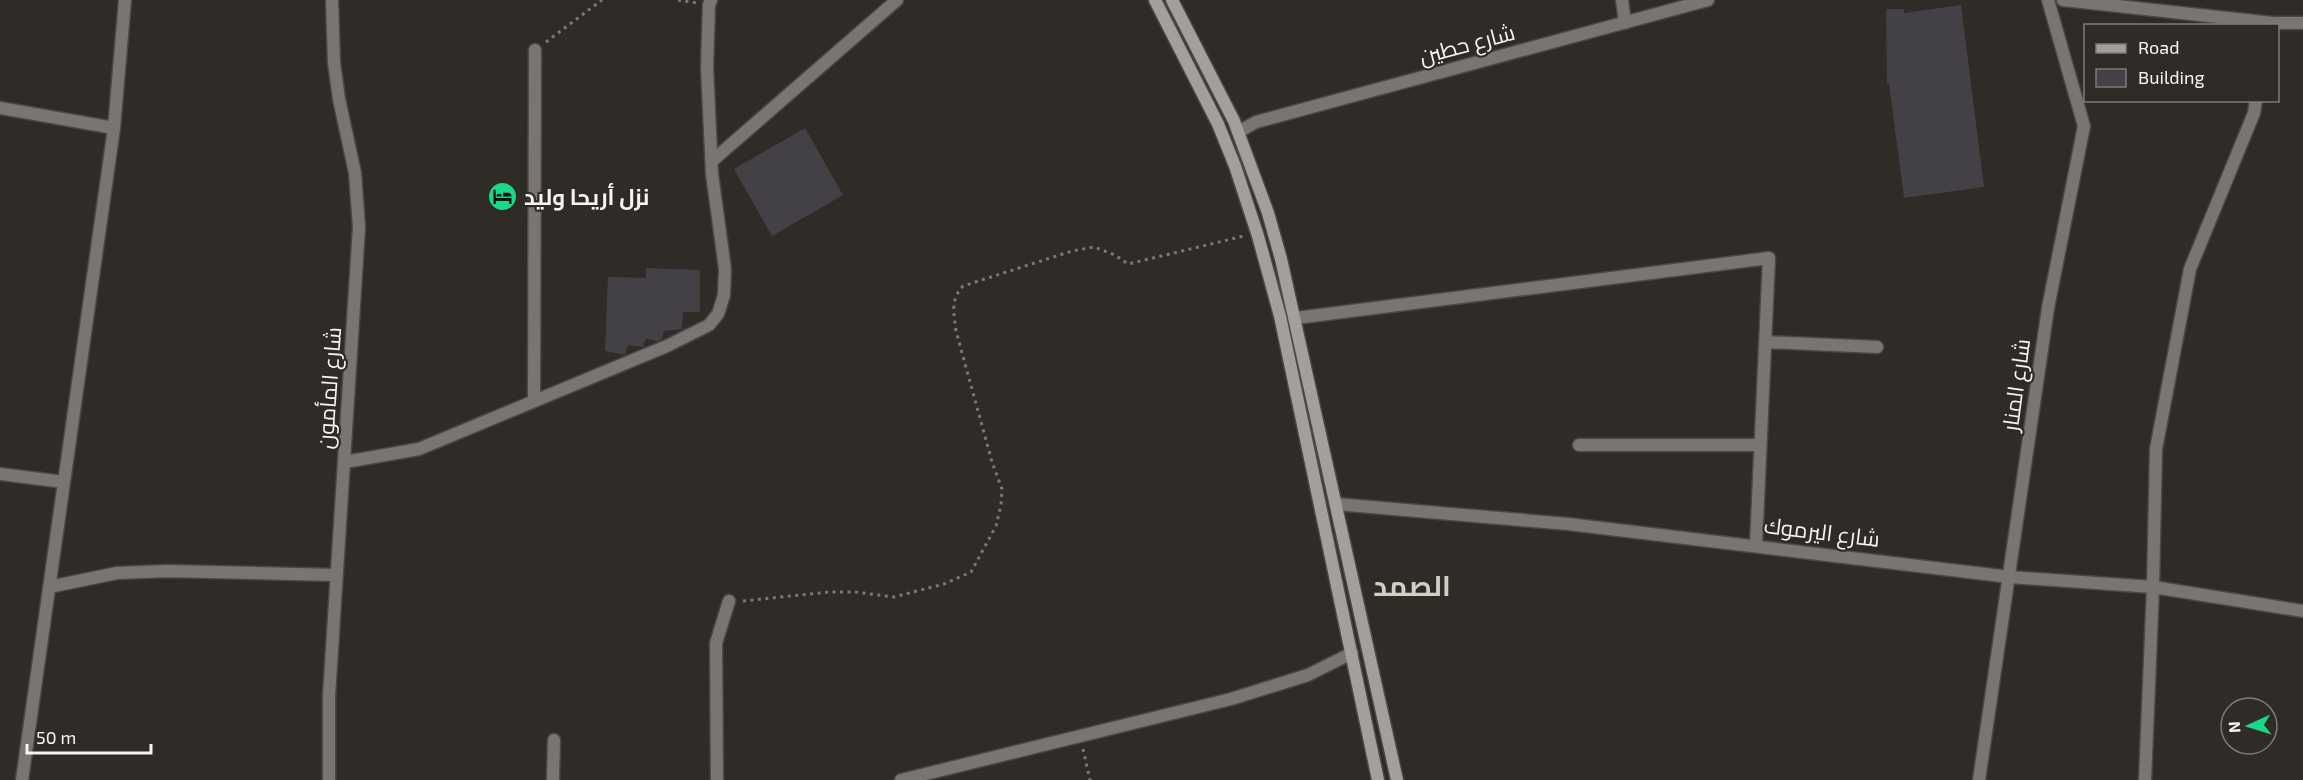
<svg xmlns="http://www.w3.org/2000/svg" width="2303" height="780" viewBox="0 0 2303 780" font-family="'Exo 2',Cairo,sans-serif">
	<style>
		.building { fill: #444146 }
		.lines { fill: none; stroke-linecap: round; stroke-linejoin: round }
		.minor-casing { stroke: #4b4742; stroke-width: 15 }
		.secondary-casing { stroke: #4b4742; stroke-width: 15 }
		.path { stroke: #7c7874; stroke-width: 3; stroke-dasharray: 3 4.5; stroke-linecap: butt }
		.minor { stroke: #787574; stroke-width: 12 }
		.secondary { stroke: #a49e9d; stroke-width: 12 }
		.labels { text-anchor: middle; stroke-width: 4.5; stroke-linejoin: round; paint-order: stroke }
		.street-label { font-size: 22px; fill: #f7f4f1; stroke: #2f2b26 }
		.poi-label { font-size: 22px; font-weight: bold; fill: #f7f4f1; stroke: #2f2b26; text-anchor: start }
		.district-label { font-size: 28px; font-weight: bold; fill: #d2cdc7; stroke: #2f2b26 }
	</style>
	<rect width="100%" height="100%" fill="#2f2b26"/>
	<path class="building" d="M 1961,5 L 1984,187 L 1904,198 L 1889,83 L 1887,83 L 1886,9 L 1904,9 L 1904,13 Z
		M 805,128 L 843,195 L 772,236 L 734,169 Z
		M 646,268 L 700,270 L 700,312 L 683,312 L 682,329 L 664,331 L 662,339 L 658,341 L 646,339 L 643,347 L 628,345 L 625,355 L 605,351 L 608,277 L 646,278 Z"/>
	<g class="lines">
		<defs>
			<path id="minor" d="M 1622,0 L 1625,23
				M 2063,0 L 2273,23 L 2303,23
				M 0,108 L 114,128
				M 1238,132 L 1256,122 L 1708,0
				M 712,161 L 897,0
				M 1296,318 L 1769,258 L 1756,545
				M 1765,342 L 1877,347
				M 534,401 L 535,50
				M 1579,445 L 1760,445
				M 345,462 L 419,449 L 667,346 L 709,325 L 718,314 L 724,295 L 725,269 L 712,174 L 707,67 L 709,5 L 711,0
				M 0,474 L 64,482
				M 1336,504 L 1568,524 L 2010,577 L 2153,587 L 2303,611
				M 49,587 L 117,573 L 167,571 L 336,575
				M 22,780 L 114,128 L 125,0
				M 329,780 L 329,696 L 359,227 L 355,173 L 339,99 L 334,63 L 332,0
				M 553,780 L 554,740
				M 717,780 L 716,643 L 729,601
				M 901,780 L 1231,699 L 1308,675 L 1352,653
				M 1979,780 L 2048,308 L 2084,126 L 2048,0
				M 2145,780 L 2153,587 L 2156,449 L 2190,269 L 2254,113 L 2256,100"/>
			<path id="secondary" d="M 1155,0 L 1218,124 L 1235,166 L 1258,236 L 1280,316 L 1378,780
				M 1172,0 L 1234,121 L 1268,213 L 1281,259 L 1397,780"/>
		</defs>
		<use href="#minor" class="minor-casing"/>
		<use href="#secondary" class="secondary-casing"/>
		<path class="path" d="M 678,0 L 697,3
			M 546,42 L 602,0
			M 743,601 L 829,592 L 855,592 L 894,597 L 944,584 L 971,572 L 996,526 L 1001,505 L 1002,489 L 992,462 L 956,331 C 954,313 950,300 963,286 L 1072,251 L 1094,247 L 1115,255 L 1128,264 L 1244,236
			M 1083,749 L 1090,780"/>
		<use href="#minor" class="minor"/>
		<use href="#secondary" class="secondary"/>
	</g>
	<defs>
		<symbol id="hotel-disc" viewBox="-11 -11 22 22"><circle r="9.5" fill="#19d989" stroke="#2f2b26"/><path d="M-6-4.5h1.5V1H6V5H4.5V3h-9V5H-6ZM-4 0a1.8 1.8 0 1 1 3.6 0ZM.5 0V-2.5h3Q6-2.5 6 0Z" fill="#111"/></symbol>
	</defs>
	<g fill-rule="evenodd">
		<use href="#hotel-disc" x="486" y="180" width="33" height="33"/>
	</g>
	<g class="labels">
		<g class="street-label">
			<text transform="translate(1467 44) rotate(-15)" y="8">شارع حطين</text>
			<text transform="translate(2016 385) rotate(-82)" y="8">شارع المنار</text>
			<text transform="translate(329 388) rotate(-86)" y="8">شارع المأمون</text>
			<text transform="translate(1822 532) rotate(7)" y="8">شارع اليرموك</text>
		</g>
		<g class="poi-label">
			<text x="524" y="205">نزل أريحا وليد</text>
		</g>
		<g class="district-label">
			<text x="1412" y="596">الصمد</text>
		</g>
	</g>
	<rect x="2084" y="24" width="195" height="78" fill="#2f2b26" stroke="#7f7b77" stroke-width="1.5"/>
	<rect x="2096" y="44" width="30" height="9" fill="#a49e9d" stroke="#7f7b77" stroke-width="1.5"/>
	<text x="2138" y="54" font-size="18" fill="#f7f4f1">Road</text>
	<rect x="2096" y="69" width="30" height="18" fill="#444146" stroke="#7f7b77" stroke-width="1.5"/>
	<text x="2138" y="84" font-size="18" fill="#f7f4f1">Building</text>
	<g transform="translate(2249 726) rotate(266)"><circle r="28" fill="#2f2b26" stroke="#7f7b77" stroke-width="1.5"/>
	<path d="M0-4.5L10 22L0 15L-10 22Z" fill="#19d989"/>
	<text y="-9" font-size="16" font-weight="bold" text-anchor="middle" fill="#f7f4f1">N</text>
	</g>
	<path d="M27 744v9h124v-9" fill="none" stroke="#f7f4f1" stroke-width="3"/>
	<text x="36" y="744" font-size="18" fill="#f7f4f1" stroke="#2f2b26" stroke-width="4.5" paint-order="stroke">50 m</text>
</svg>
